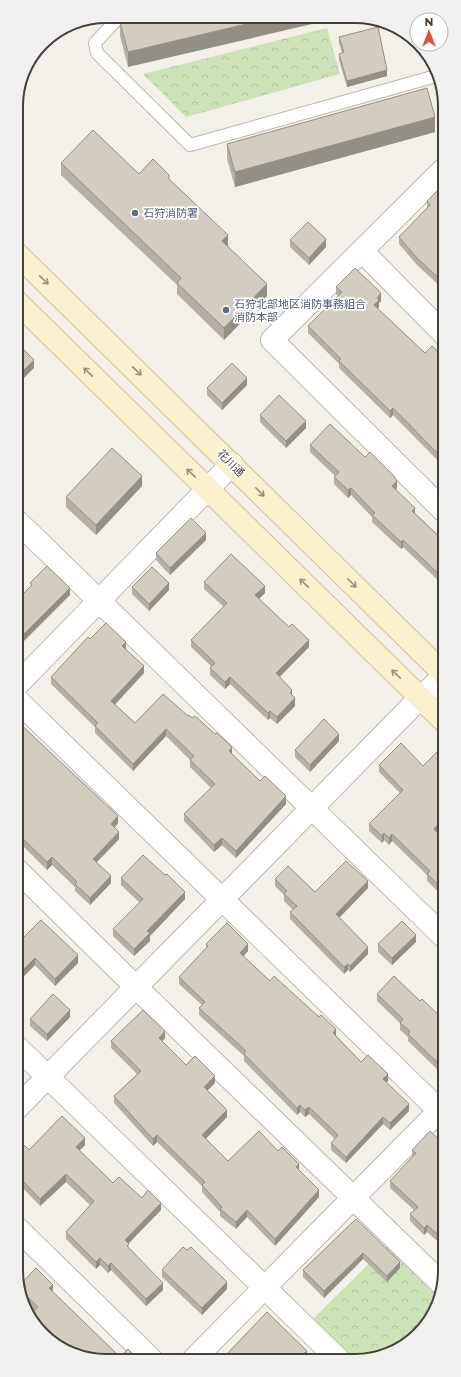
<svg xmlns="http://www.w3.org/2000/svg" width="461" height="1377" viewBox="0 0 461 1377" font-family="Montserrat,'Noto Sans JP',sans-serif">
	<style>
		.park { fill: url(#park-crowns) }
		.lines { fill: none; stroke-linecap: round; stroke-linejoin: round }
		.lane-casing { stroke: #bdb8ad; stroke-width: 14 }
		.street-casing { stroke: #bdb8ad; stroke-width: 24 }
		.secondary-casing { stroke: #cdc39e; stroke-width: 24 }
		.lane { stroke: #fff; stroke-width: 12 }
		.street { stroke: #fff; stroke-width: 22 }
		.secondary { stroke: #f9f0cd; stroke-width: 22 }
		.wall { fill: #b5afa5 }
		.shaded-wall { fill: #948f86 }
		.building { fill: #d3ccc0; stroke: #948f86 }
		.oneway { stroke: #97907b }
		.service-dot { fill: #5c6f8a; stroke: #fff; stroke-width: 1.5 }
		.labels { text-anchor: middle; stroke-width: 3.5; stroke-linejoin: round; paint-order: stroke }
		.service-label { font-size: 11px; fill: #4e5e75; stroke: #fff; text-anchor: start }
		.street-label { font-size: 11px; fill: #464138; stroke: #fff }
		.rim { fill: none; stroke: #464138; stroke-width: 2 }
	</style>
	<defs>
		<pattern id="park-crowns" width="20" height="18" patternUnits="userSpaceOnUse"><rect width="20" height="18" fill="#cde2b7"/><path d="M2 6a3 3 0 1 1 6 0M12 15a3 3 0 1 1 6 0" fill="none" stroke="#b1c39e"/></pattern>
	</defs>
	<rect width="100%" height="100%" fill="#f3f0e9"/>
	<path class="park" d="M 327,28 L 340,74 L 186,117 L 143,74 Z
		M 387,1246 L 437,1295 L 423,1330 L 372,1359 L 355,1359 L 313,1319 Z"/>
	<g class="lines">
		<defs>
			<path id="lane" d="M 120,16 L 95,43 L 97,53 L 190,145 L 436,76"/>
			<path id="street" d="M 443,170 L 272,340 L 444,511
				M 362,251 L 444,334
				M 17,521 L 444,937
				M 17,685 L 232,464
				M 17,700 L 445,1116
				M 17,870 L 136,987 L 442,1284
				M 17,1047 L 338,1359
				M 17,1108 L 420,698 L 444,676
				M 18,1229 L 151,1359
				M 194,1359 L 445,1105"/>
			<path id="secondary" d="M 16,253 L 444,674
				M 16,301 L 444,721"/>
		</defs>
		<use href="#lane" class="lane-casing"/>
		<use href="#street" class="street-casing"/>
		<use href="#secondary" class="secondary-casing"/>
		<use href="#lane" class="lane"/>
		<use href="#street" class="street"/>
		<use href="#secondary" class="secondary"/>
	</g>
	<path class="wall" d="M 144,16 L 128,67 L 120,36 L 120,22 Z
		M 339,37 L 387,76 L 347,87 L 339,60 L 339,54 L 342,53 L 339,43 Z
		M 435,132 L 235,187 L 227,159 L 227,144 Z
		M 61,163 L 169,179 L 228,246 L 267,296 L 224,340 L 177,294 L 177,285 L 61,175 Z
		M 443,189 L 444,290 L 417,265 L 399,244 L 399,237 L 427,209 L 427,201 Z
		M 290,240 L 326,247 L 309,265 L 290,247 Z
		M 336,287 L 381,301 L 379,303 L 379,307 L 377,309 L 425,353 L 444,357 L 444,467 L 393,415 L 390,418 L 339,368 L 339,364 L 308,333 L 308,326 L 338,296 L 336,294 Z
		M 247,385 L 222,410 L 207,395 L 207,388 Z
		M 260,415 L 306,428 L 286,448 L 260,422 Z
		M 310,445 L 397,488 L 396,489 L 415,513 L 444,541 L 444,586 L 403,547 L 401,549 L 372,522 L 372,517 L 351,495 L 348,498 L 334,484 L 334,477 L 335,476 L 310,452 Z
		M 142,486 L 96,535 L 66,507 L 66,497 Z
		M 206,540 L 170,575 L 156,560 L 156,553 Z
		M 204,582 L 265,593 L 259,599 L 309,647 L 280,677 L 292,696 L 295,706 L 277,724 L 270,718 L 268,720 L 230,684 L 225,689 L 210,675 L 210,668 L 211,666 L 191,647 L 191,640 L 224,607 L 204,589 Z
		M 132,587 L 169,590 L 149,611 L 132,594 Z
		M 90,639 L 126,649 L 144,673 L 115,705 L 135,723 L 188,716 L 232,754 L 260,781 L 286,804 L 236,858 L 222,845 L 214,852 L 184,821 L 184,814 L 211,788 L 190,767 L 190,760 L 166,736 L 133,771 L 95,733 L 95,727 L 51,684 L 51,677 Z
		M 17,721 L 118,823 L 115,827 L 119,839 L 97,862 L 111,883 L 90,905 L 75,891 L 75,887 L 52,865 L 47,870 L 21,844 L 19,846 L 17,844 Z
		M 339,741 L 310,772 L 295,757 L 295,750 Z
		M 444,759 L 444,825 L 437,832 L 442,842 L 444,844 L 444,897 L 427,881 L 427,875 L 392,841 L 389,845 L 384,840 L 382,843 L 369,831 L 369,824 L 400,793 L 379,772 L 379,765 L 423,766 Z
		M 121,878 L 185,899 L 150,936 L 150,941 L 134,956 L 113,936 L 113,929 L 140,903 L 121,885 Z
		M 275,879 L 315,892 L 368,888 L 339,918 L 368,954 L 350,972 L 348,970 L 344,974 L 290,919 L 290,912 L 293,910 L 284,901 L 284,895 L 275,886 Z
		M 416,942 L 392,965 L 378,952 L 378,944 Z
		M 17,944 L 78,963 L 55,986 L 35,965 L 17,983 Z
		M 206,944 L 248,951 L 243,956 L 270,981 L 336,1036 L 361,1062 L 388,1081 L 386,1082 L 409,1111 L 390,1130 L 383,1124 L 346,1163 L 331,1150 L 331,1143 L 335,1139 L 309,1114 L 305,1117 L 300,1112 L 297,1115 L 244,1061 L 244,1056 L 199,1015 L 199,1008 L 202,1005 L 179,984 L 179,977 L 206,949 Z
		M 377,994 L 420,1001 L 444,1020 L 445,1072 L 442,1074 L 408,1041 L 408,1037 L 400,1030 L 400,1023 L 377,1001 Z
		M 70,1017 L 47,1041 L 30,1026 L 30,1019 Z
		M 165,1038 L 162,1041 L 186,1065 L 215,1083 L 207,1090 L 227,1117 L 206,1139 L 228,1161 L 278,1151 L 299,1170 L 319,1197 L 275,1246 L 247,1217 L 236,1229 L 220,1216 L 220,1212 L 202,1192 L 202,1186 L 157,1142 L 153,1146 L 114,1103 L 114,1096 L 137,1074 L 111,1048 L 111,1041 Z
		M 445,1141 L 445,1248 L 427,1232 L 424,1235 L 410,1221 L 410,1214 L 414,1210 L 390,1188 L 390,1181 L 412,1157 L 412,1150 L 443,1143 Z
		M 18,1144 L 29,1150 L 85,1145 L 79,1151 L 113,1183 L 142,1198 L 161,1210 L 128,1244 L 129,1248 L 163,1290 L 146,1306 L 111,1270 L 108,1273 L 100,1265 L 96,1269 L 66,1239 L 66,1232 L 90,1205 L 66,1182 L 40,1206 L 18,1183 Z
		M 356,1219 L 400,1268 L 387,1282 L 363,1259 L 324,1298 L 303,1277 L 303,1270 Z
		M 162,1270 L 227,1289 L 202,1315 L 162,1277 Z
		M 18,1288 L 53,1292 L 120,1357 L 138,1359 L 88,1359 L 25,1303 Z"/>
	<path class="shaded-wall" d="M 276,17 L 338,18 L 128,67 L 128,52 Z
		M 387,70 L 387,76 L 347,87 L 347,81 Z
		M 435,117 L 435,132 L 235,187 L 235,172 Z
		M 228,235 L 228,247 L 222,241 Z
		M 326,239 L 326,247 L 309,265 L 309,258 Z
		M 267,284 L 267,296 L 224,340 L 224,328 Z
		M 381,293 L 381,301 L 379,303 L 379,307 L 374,312 L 374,305 L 377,298 Z
		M 34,360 L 34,368 L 17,385 L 17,377 Z
		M 247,378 L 247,385 L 222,410 L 222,403 Z
		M 21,385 L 21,394 L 17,398 L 17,390 Z
		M 393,408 L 393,415 L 390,418 L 390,411 Z
		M 306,421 L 306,428 L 286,448 L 286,441 Z
		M 22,424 L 22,432 L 17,437 L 17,429 Z
		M 142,476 L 142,486 L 96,535 L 96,525 Z
		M 397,481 L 397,488 L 392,493 L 392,486 Z
		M 351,488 L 351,495 L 348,498 L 348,490 Z
		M 415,508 L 415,515 L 412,511 Z
		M 206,533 L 206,540 L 170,575 L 170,568 Z
		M 403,540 L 403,547 L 401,549 L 401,542 Z
		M 22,542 L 22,549 L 17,554 L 17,547 Z
		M 169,583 L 169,590 L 149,611 L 149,604 Z
		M 265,586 L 265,593 L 255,602 L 255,595 Z
		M 70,588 L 70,595 L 17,648 L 17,641 Z
		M 309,640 L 309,647 L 276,680 L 276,673 Z
		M 126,642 L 126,649 L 122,653 L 122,646 Z
		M 144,666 L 144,673 L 111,708 L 111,701 Z
		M 230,677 L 230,684 L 225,689 L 225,682 Z
		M 292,690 L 292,697 L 290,693 Z
		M 295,698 L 295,706 L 277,724 L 277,717 Z
		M 270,711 L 270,718 L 268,720 L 268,713 Z
		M 166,729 L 166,736 L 133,771 L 133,764 Z
		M 339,734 L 339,741 L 310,772 L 310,765 Z
		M 232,747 L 232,755 L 229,751 Z
		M 444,773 L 444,780 L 441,776 Z
		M 286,796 L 286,804 L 236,858 L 236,851 Z
		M 118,816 L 118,823 L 111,831 L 111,824 Z
		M 444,818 L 444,825 L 434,836 L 434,829 Z
		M 119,832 L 119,839 L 93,866 L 93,859 Z
		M 384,833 L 384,840 L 382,843 L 382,836 Z
		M 392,834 L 392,841 L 389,845 L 389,838 Z
		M 21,837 L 21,844 L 19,846 L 19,839 Z
		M 222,838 L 222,845 L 214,852 L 214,845 Z
		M 52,857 L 52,865 L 47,870 L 47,862 Z
		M 111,876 L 111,883 L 90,905 L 90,898 Z
		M 368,881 L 368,888 L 336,921 L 336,914 Z
		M 185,892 L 185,899 L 150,936 L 150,941 L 134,956 L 134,949 L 147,931 Z
		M 416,935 L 416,942 L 392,965 L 392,958 Z
		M 248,944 L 248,951 L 240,960 L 240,953 Z
		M 368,947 L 368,954 L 350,972 L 350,966 Z
		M 78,955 L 78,963 L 55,986 L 55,979 Z
		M 35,958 L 35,965 L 17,983 L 17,976 Z
		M 348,964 L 348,970 L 344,974 L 344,967 Z
		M 70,1010 L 70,1017 L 47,1041 L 47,1034 Z
		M 336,1029 L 336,1036 L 333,1040 L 333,1033 Z
		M 165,1031 L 165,1038 L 159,1045 L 159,1038 Z
		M 445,1065 L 445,1072 L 442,1074 L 442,1067 Z
		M 388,1074 L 388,1081 L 383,1086 L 383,1079 Z
		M 215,1076 L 215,1083 L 204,1094 L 204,1087 Z
		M 409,1104 L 409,1111 L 390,1130 L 390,1123 Z
		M 300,1105 L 300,1112 L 297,1115 L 297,1108 Z
		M 309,1107 L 309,1114 L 305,1117 L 305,1110 Z
		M 227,1110 L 227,1117 L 202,1142 L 202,1135 Z
		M 383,1117 L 383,1124 L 346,1163 L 346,1157 Z
		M 157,1135 L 157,1142 L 153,1146 L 153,1139 Z
		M 85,1138 L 85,1145 L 76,1154 L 76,1147 Z
		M 299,1164 L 299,1171 L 296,1167 Z
		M 66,1174 L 66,1182 L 40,1206 L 40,1199 Z
		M 319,1190 L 319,1197 L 275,1246 L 275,1239 Z
		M 161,1203 L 161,1210 L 125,1247 L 125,1240 Z
		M 247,1210 L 247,1217 L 236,1229 L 236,1222 Z
		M 427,1225 L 427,1232 L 424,1235 L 424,1228 Z
		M 363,1253 L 363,1259 L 324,1298 L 324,1291 Z
		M 100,1258 L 100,1265 L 96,1269 L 96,1262 Z
		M 400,1262 L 400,1268 L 387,1282 L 387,1276 Z
		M 111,1263 L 111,1270 L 108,1273 L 108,1266 Z
		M 227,1282 L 227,1289 L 202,1315 L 202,1308 Z
		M 163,1283 L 163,1290 L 146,1306 L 146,1299 Z
		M 53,1285 L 53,1292 L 49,1288 Z
		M 307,1351 L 307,1358 L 303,1354 Z"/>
	<path class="building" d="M 144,16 L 276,17 L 128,52 L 120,22 Z
		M 378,27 L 387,70 L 347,81 L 339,54 L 344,52 L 339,37 Z
		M 427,88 L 435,117 L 235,172 L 227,144 Z
		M 93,130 L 139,174 L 153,159 L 169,175 L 169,179 L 228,235 L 222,241 L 267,284 L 224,328 L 177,283 L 181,278 L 61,163 Z
		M 441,187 L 443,189 L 444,283 L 417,258 L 399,237 L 430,205 L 427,201 Z
		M 308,222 L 326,239 L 309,258 L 290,240 Z
		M 355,268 L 381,293 L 377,298 L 379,300 L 374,305 L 425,353 L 432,346 L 444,357 L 444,460 L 393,408 L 390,411 L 339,361 L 341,359 L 308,326 L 342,292 L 336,287 Z
		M 17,343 L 34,360 L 17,377 Z
		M 232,363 L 247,378 L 222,403 L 207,388 Z
		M 17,380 L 21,385 L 17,390 Z
		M 279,395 L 306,421 L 286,441 L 260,415 Z
		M 17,419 L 22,424 L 17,429 Z
		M 330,424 L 365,457 L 370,452 L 394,476 L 397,481 L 392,486 L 415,508 L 412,511 L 444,541 L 444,579 L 403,540 L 401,542 L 372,515 L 375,513 L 351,488 L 348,490 L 334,477 L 339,472 L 310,445 Z
		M 112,448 L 142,476 L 96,525 L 66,497 Z
		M 191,518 L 206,533 L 170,568 L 156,553 Z
		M 17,538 L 22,542 L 17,547 Z
		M 231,554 L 265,586 L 255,595 L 289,627 L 292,624 L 309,640 L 276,673 L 292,690 L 290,693 L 295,698 L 277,717 L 270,711 L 268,713 L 230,677 L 225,682 L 210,668 L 215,663 L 191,640 L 227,603 L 204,582 Z
		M 47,566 L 70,588 L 17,641 L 17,600 L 32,585 L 30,583 Z
		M 152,567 L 169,583 L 149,604 L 132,587 Z
		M 106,623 L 126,642 L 122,646 L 144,666 L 111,701 L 135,723 L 163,694 L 188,716 L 189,715 L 192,718 L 195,716 L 215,734 L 217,733 L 232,747 L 229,751 L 260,781 L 265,776 L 286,796 L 236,851 L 222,838 L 214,845 L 184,814 L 215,784 L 190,760 L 194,756 L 166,729 L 133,764 L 95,726 L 98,723 L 51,677 L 88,637 L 90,639 Z
		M 324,719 L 339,734 L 310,765 L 295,750 Z
		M 17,721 L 118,816 L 111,824 L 119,832 L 93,859 L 111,876 L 90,898 L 75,884 L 77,882 L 52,857 L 47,862 L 21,837 L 19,839 L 17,837 Z
		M 401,743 L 423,766 L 437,752 L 444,759 L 444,773 L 441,776 L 444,779 L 444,818 L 434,829 L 442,838 L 440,840 L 444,844 L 444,890 L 427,874 L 430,871 L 392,834 L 389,838 L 384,833 L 382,836 L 369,824 L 403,790 L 379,765 Z
		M 143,855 L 165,875 L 167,874 L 185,892 L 147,931 L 150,933 L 134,949 L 113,929 L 143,899 L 121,878 Z
		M 346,861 L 368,881 L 336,914 L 368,947 L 350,966 L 348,964 L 344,967 L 290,912 L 297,906 L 284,894 L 287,891 L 275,879 L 288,866 L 315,892 Z
		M 41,920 L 78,955 L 55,979 L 35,958 L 17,976 L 17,944 Z
		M 402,921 L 416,935 L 392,958 L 378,944 Z
		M 227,923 L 248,944 L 240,953 L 270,981 L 274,976 L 319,1017 L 321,1015 L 336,1029 L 333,1033 L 361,1062 L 368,1055 L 388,1074 L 383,1079 L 409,1104 L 390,1123 L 383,1117 L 346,1157 L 331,1143 L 338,1135 L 309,1107 L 305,1110 L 300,1105 L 297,1108 L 244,1054 L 246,1051 L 199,1008 L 205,1002 L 179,977 L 208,946 L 206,944 Z
		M 394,976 L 420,1001 L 422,999 L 444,1020 L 445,1065 L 442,1067 L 408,1034 L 410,1031 L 400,1023 L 403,1019 L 377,994 Z
		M 53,994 L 70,1010 L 47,1034 L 30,1019 Z
		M 143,1010 L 165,1031 L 159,1038 L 186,1065 L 195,1056 L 215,1076 L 204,1087 L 227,1110 L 202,1135 L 228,1161 L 259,1131 L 278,1151 L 282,1147 L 299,1164 L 296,1167 L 319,1190 L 275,1239 L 247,1210 L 236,1222 L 220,1209 L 222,1207 L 202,1185 L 205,1182 L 157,1135 L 153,1139 L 114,1096 L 141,1071 L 111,1041 Z
		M 62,1116 L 85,1138 L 76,1147 L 113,1183 L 119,1177 L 142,1198 L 148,1190 L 161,1203 L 125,1240 L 129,1244 L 127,1246 L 163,1283 L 146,1299 L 111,1263 L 108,1266 L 100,1258 L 96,1262 L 66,1232 L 94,1201 L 66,1174 L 40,1199 L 18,1176 L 18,1144 L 20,1141 L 29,1150 Z
		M 430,1131 L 443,1143 L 445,1141 L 445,1241 L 427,1225 L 424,1228 L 410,1214 L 418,1207 L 390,1181 L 416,1153 L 412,1150 Z
		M 356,1219 L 400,1262 L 387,1276 L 363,1253 L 324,1291 L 303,1270 Z
		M 183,1247 L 187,1250 L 191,1247 L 227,1282 L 202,1308 L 162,1270 Z
		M 36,1268 L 53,1285 L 49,1288 L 120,1357 L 128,1349 L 138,1359 L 88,1359 L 42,1334 L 31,1314 L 38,1307 L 18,1288 L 18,1287 Z
		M 267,1312 L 307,1351 L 303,1354 L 308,1359 L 228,1359 L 225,1356 Z"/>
	<defs><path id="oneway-shaft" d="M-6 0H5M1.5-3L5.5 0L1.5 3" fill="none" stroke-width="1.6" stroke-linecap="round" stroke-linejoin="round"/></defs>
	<g class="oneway">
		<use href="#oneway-shaft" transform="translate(44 280) rotate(44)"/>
		<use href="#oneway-shaft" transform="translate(137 371) rotate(44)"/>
		<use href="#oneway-shaft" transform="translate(88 372) rotate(-136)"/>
		<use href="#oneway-shaft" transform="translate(191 473) rotate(-136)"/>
		<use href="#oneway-shaft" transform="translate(260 492) rotate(45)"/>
		<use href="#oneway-shaft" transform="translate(304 583) rotate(-136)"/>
		<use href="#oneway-shaft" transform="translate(352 583) rotate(45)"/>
		<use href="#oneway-shaft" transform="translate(396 674) rotate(-136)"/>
	</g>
	<g class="service-dot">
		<circle cx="135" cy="213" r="4"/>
		<circle cx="226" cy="310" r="4"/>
	</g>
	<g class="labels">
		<g class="service-label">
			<text x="143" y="217">石狩消防署</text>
			<text x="234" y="308">石狩北部地区消防事務組合<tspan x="234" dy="13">消防本部</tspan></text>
		</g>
		<g class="street-label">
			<text transform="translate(231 463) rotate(45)" y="4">花川通</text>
		</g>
	</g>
	<path d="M0 0H461V1377H0ZM106 23H355A83 83 0 0 1 438 106V1271A83 83 0 0 1 355 1354H106A83 83 0 0 1 23 1271V106A83 83 0 0 1 106 23Z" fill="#f0f0ef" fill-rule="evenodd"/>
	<path class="rim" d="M106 23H355A83 83 0 0 1 438 106V1271A83 83 0 0 1 355 1354H106A83 83 0 0 1 23 1271V106A83 83 0 0 1 106 23Z"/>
	<g transform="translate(429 32)"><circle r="19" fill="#ffffff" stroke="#b5b3af"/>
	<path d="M0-3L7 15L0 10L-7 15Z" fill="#e25231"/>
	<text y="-6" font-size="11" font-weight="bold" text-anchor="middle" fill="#464138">N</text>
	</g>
</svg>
